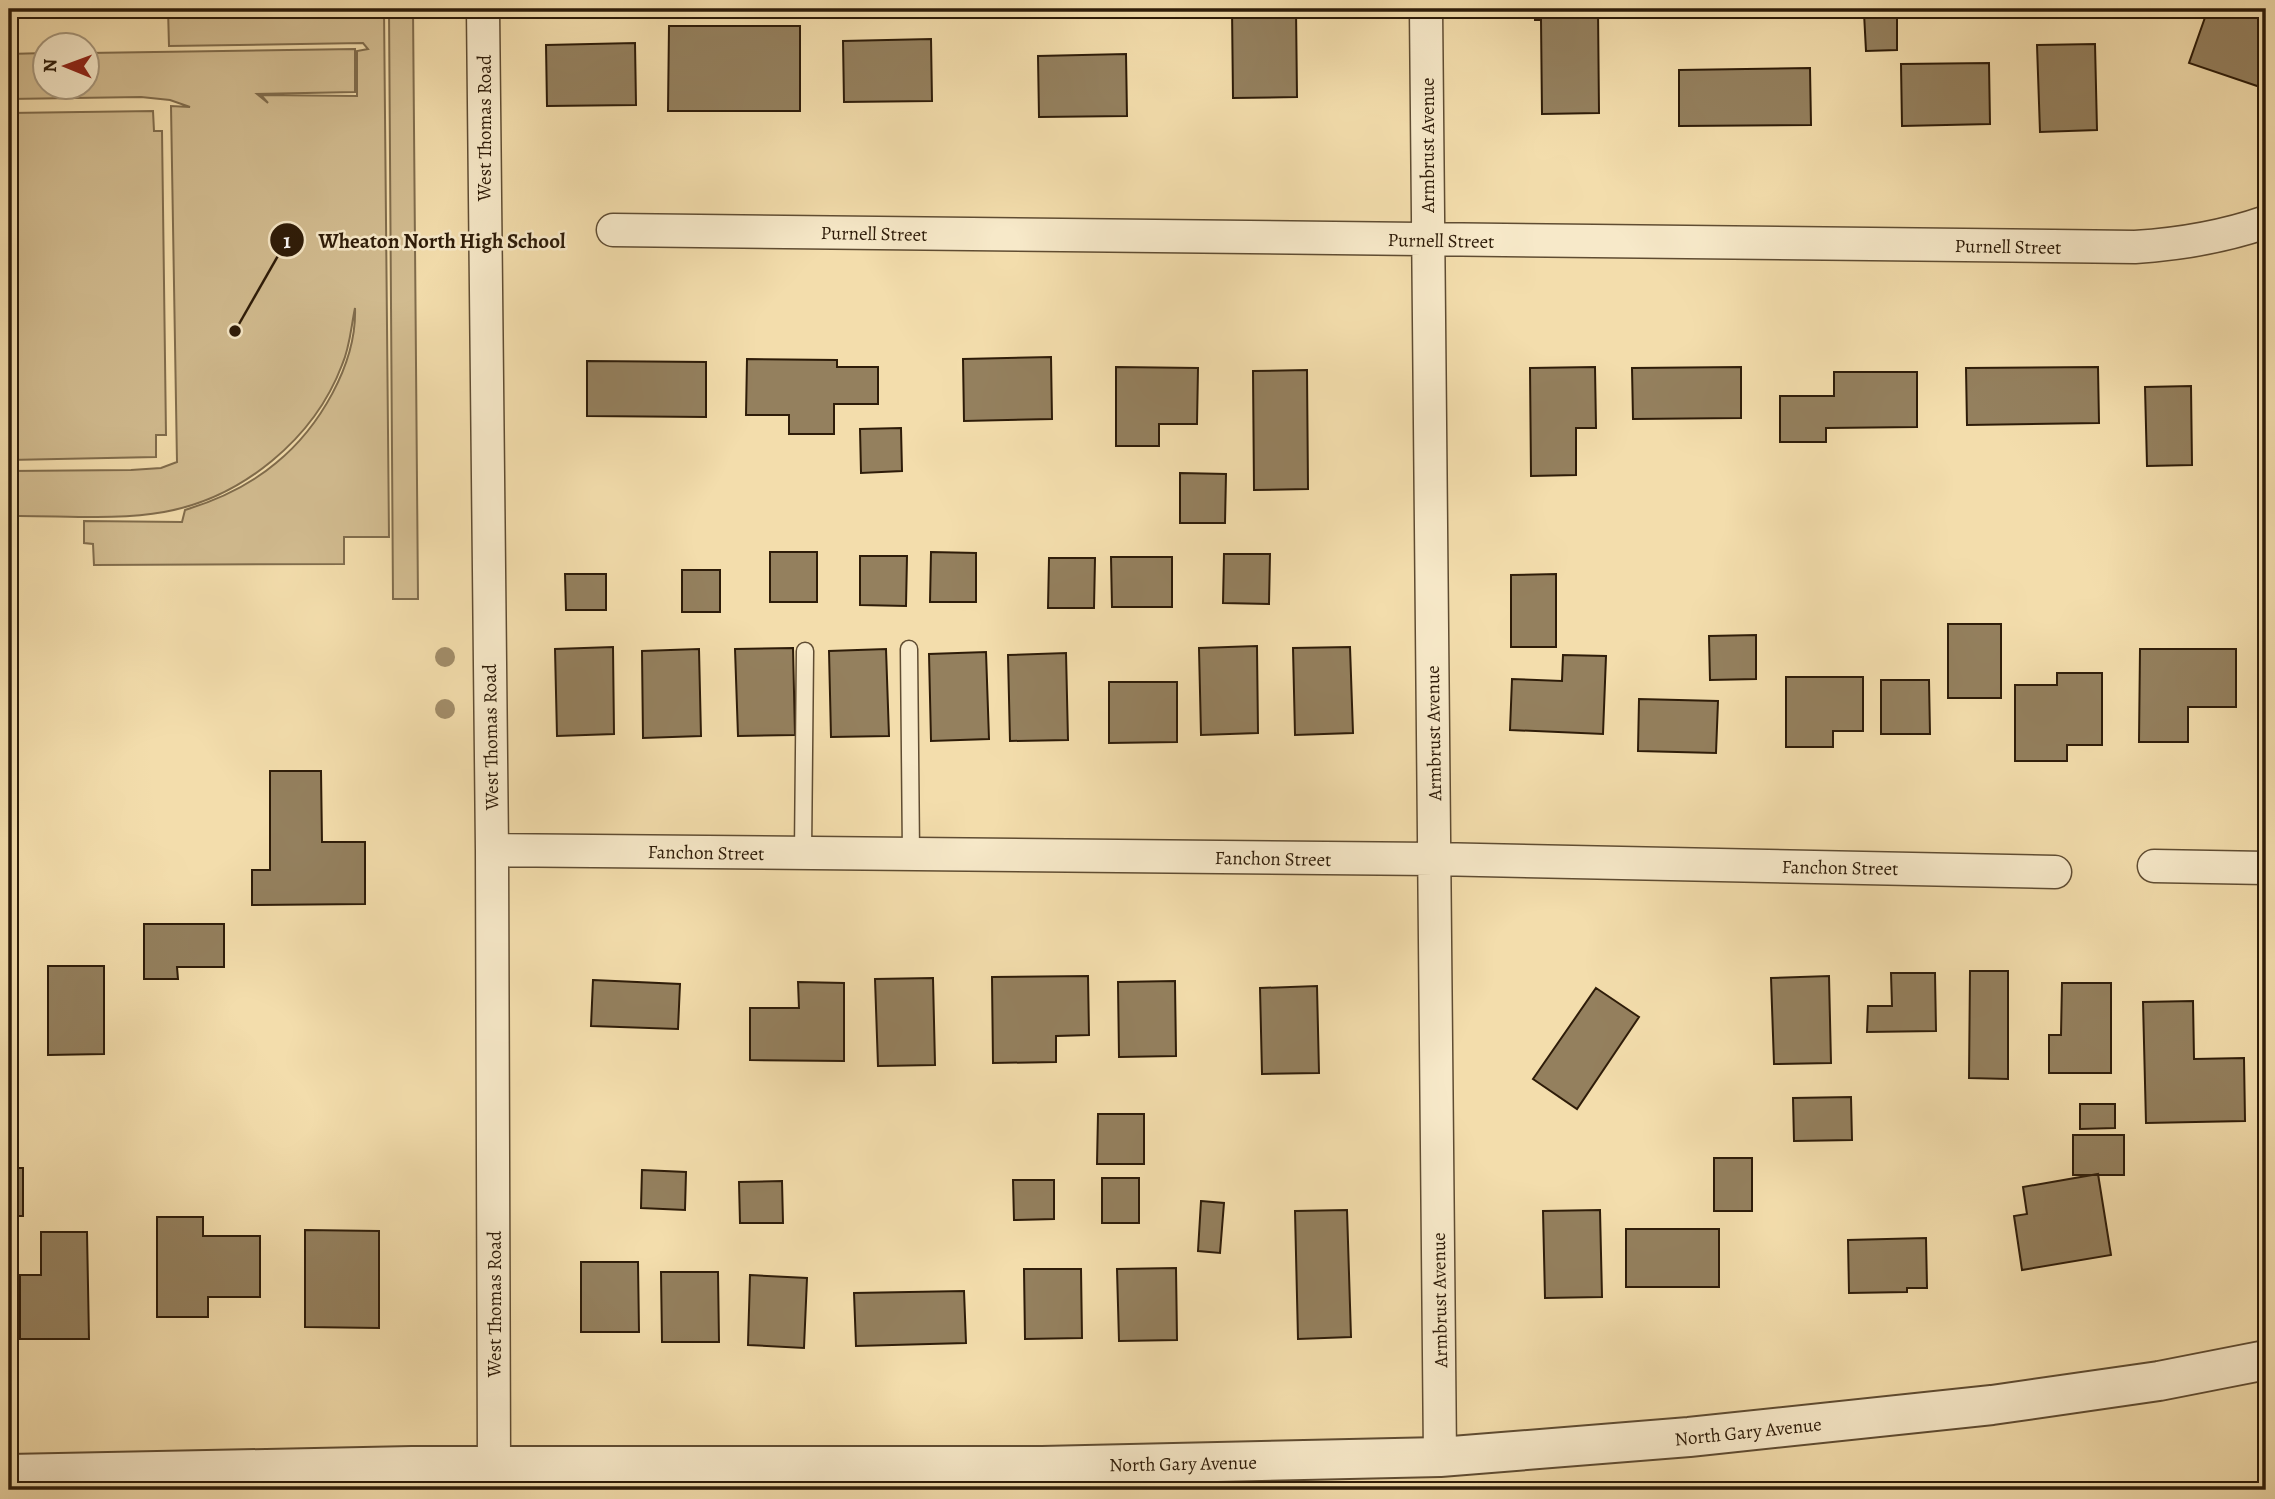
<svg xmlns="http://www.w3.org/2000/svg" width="2275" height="1499" viewBox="0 0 2275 1499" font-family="Alegreya,serif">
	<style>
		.green { fill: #d2bc90; stroke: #806c4c; stroke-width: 2 }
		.building { fill: #94805e; stroke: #2e1c09; stroke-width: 2 }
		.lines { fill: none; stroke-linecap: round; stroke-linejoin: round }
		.service-casing { stroke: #5f4c32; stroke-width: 19 }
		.minor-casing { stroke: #5f4c32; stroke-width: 35 }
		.tertiary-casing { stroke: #5f4c32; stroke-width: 42 }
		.service { stroke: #f7e9c9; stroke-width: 16 }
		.minor { stroke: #f7e9c9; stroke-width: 32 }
		.tertiary { stroke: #f7e9c9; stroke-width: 38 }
		.tree { fill: #a28d69 }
		.labels { text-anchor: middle; stroke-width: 5; stroke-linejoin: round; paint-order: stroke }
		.street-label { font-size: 19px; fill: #2e1c09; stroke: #f7e9c9 }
		.leader { fill: none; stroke: #2e1c09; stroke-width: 2.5 }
		.callout-dot { fill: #2e1c09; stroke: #f7e9c9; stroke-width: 2.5 }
		.mark-label { font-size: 21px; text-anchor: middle; font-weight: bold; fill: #fff }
		.callout-label { font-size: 21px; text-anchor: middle; font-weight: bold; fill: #2e1c09; stroke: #f7e9c9; stroke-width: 5; stroke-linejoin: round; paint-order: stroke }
	</style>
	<rect width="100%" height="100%" fill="#f3ddac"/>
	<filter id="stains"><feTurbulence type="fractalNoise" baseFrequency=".00286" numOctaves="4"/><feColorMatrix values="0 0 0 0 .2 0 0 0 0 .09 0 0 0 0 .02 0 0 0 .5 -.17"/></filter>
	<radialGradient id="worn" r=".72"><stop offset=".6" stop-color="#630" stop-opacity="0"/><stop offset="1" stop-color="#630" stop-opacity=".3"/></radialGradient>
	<path class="green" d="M 168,9 L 384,9 L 389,537 L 344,537 L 344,564 L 94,565 L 93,544 L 84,543 L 84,521 L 182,522 L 185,510 C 218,500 250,485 276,463 C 319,428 357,364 355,308 C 351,327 350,347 342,365 C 314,439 242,498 164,512 C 116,521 57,515 9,516 L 9,471 L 131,470 L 161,468 L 177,462 L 171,106 L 190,107 L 170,100 L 141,97 L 9,99 L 9,54 L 45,53 L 46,88 L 88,88 L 88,53 L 355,49 L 355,92 L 257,94 L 268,103 L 261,95 L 357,96 L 357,51 L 368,49 L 363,43 L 169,46 Z
		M 389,9 L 413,9 L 418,599 L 393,599 Z
		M 153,111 L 154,131 L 162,131 L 166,435 L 156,435 L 156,457 L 9,460 L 9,113 Z"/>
	<path class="building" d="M 1232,9 L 1296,9 L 1297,97 L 1233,98 Z
		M 1535,9 L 1598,9 L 1599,113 L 1542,114 L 1541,20 L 1535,20 Z
		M 2208,9 L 2266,9 L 2266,89 L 2189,63 Z
		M 1897,12 L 1897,50 L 1866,51 L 1864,13 Z
		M 669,26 L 800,26 L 800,111 L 668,111 Z
		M 931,39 L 932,101 L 844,102 L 843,41 Z
		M 635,43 L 636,105 L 547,106 L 546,45 Z
		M 2095,44 L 2097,130 L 2040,132 L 2037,45 Z
		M 1126,54 L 1127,116 L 1039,117 L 1038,56 Z
		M 1989,63 L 1990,124 L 1902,126 L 1901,64 Z
		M 1810,68 L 1811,125 L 1679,126 L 1679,70 Z
		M 1051,357 L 1052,419 L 964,421 L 963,359 Z
		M 747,359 L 837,360 L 837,367 L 878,367 L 878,404 L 834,404 L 834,434 L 789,434 L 789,415 L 746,415 Z
		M 587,361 L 706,362 L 706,417 L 587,416 Z
		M 1116,367 L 1198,368 L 1197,424 L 1159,424 L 1159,446 L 1116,446 Z
		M 1595,367 L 1596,428 L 1576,428 L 1576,475 L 1531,476 L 1530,368 Z
		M 1741,367 L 1741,418 L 1633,419 L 1632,368 Z
		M 2098,367 L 2099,423 L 1967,425 L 1966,368 Z
		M 1307,370 L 1308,489 L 1254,490 L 1253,371 Z
		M 1834,372 L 1917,372 L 1917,427 L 1826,428 L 1826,442 L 1780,442 L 1780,396 L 1834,396 Z
		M 2191,386 L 2192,465 L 2147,466 L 2145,387 Z
		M 901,428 L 902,471 L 861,473 L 860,429 Z
		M 1180,473 L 1226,474 L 1225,523 L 1180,523 Z
		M 770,552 L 817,552 L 817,602 L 770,602 Z
		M 931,552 L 976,553 L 976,602 L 930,602 Z
		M 1224,554 L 1270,554 L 1269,604 L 1223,603 Z
		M 860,556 L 907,556 L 906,606 L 860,605 Z
		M 1111,557 L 1172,557 L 1172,607 L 1112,607 Z
		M 1049,558 L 1095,558 L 1094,608 L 1048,608 Z
		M 682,570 L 720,570 L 720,612 L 682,612 Z
		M 565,574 L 606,574 L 606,610 L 566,610 Z
		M 1556,574 L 1556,647 L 1511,647 L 1511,575 Z
		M 1948,624 L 2001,624 L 2001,698 L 1948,698 Z
		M 1756,635 L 1756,679 L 1710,680 L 1709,636 Z
		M 1257,646 L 1258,733 L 1201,735 L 1199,648 Z
		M 613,647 L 614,734 L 557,736 L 555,649 Z
		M 1350,647 L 1353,733 L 1295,735 L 1293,648 Z
		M 793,648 L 795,735 L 738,736 L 735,649 Z
		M 699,649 L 701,736 L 643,738 L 642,651 Z
		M 886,649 L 889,736 L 831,737 L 829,651 Z
		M 2140,649 L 2236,649 L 2236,707 L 2188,707 L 2188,742 L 2139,742 Z
		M 986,652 L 989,739 L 931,741 L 929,654 Z
		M 1066,653 L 1068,740 L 1010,741 L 1008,655 Z
		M 1563,655 L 1606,656 L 1603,734 L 1510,730 L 1512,679 L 1562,681 Z
		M 2057,673 L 2102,673 L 2102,745 L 2067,745 L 2067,761 L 2015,761 L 2015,685 L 2057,685 Z
		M 1786,677 L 1863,677 L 1863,731 L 1833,731 L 1833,747 L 1786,747 Z
		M 1881,680 L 1929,680 L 1930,734 L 1881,734 Z
		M 1109,682 L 1177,682 L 1177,742 L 1109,743 Z
		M 1639,699 L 1718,701 L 1716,753 L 1638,751 Z
		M 270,771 L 321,771 L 322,842 L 365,842 L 365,904 L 252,905 L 252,870 L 270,870 Z
		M 144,924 L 224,924 L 224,967 L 177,967 L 178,979 L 144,979 Z
		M 48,966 L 104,966 L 104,1054 L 48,1055 Z
		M 1970,971 L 2008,971 L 2008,1079 L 1969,1078 Z
		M 1891,973 L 1935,973 L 1936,1031 L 1867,1032 L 1868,1006 L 1892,1006 Z
		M 1088,976 L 1089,1035 L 1056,1036 L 1056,1062 L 993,1063 L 992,977 Z
		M 1829,976 L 1831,1063 L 1774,1064 L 1771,978 Z
		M 933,978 L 935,1065 L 878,1066 L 875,979 Z
		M 593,980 L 680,984 L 678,1029 L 591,1026 Z
		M 1175,981 L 1176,1056 L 1119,1057 L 1118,982 Z
		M 798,982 L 844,983 L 844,1061 L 750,1060 L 750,1008 L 799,1008 Z
		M 2062,983 L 2111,983 L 2111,1073 L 2049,1073 L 2049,1035 L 2061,1035 Z
		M 1317,986 L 1319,1073 L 1262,1074 L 1260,988 Z
		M 1596,988 L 1639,1017 L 1577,1109 L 1533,1079 Z
		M 2193,1001 L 2194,1059 L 2244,1058 L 2245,1121 L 2146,1123 L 2143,1002 Z
		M 1851,1097 L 1852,1140 L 1794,1141 L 1793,1098 Z
		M 2080,1104 L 2115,1104 L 2115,1128 L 2080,1129 Z
		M 1098,1114 L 1144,1114 L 1144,1164 L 1097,1164 Z
		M 2073,1135 L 2124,1135 L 2124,1175 L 2073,1175 Z
		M 1714,1158 L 1752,1158 L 1752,1211 L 1714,1211 Z
		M 9,1168 L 23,1168 L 23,1216 L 9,1216 Z
		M 642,1170 L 686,1172 L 685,1210 L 641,1208 Z
		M 2098,1174 L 2111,1255 L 2022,1270 L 2014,1216 L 2027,1214 L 2023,1187 Z
		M 1102,1178 L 1139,1178 L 1139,1223 L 1102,1223 Z
		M 1013,1180 L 1054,1180 L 1054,1219 L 1014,1220 Z
		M 782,1181 L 783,1223 L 740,1223 L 739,1182 Z
		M 1201,1201 L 1224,1203 L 1220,1253 L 1198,1251 Z
		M 1347,1210 L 1351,1337 L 1298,1339 L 1295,1211 Z
		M 1600,1210 L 1602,1297 L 1545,1298 L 1543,1211 Z
		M 157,1217 L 203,1217 L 203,1236 L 260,1236 L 260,1297 L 208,1297 L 208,1317 L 157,1317 Z
		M 1626,1229 L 1719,1229 L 1719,1287 L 1626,1287 Z
		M 305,1230 L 379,1231 L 379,1328 L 305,1327 Z
		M 41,1232 L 87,1232 L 89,1339 L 20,1339 L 20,1275 L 41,1275 Z
		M 1926,1238 L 1927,1288 L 1907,1288 L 1907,1292 L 1849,1293 L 1848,1240 Z
		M 581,1262 L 638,1262 L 639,1332 L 581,1332 Z
		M 1176,1268 L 1177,1340 L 1119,1341 L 1117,1269 Z
		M 1024,1269 L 1081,1269 L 1082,1338 L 1025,1339 Z
		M 661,1272 L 718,1272 L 719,1342 L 662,1342 Z
		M 750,1275 L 807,1278 L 804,1348 L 748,1345 Z
		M 964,1291 L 966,1343 L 856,1346 L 854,1293 Z"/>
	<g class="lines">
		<defs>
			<path id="service" d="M 909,649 L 911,854
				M 803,853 L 805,651"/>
			<path id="minor" d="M 483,9 L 492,850 L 494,1465
				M 1426,9 L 1440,1457
				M 613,230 L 2135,247 C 2181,244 2223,237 2266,222
				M 492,850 L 1434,859 L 2055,872
				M 2154,866 L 2266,868"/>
			<path id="tertiary" d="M 9,1474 L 412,1466 L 1042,1466 L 1440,1457 L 1689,1437 L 1992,1405 L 2159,1381 L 2266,1360"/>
		</defs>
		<use href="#service" class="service-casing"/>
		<use href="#minor" class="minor-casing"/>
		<use href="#tertiary" class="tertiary-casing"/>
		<use href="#service" class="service"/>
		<use href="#minor" class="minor"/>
		<use href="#tertiary" class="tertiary"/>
	</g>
	<g class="tree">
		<circle cx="445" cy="657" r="10"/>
		<circle cx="445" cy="709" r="10"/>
	</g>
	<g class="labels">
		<g class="street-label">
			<text transform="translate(484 128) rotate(-90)" y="7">West Thomas Road</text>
			<text transform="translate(1427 145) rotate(-90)" y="7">Armbrust Avenue</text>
			<text transform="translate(874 233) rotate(1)" y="7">Purnell Street</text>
			<text transform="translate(1441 240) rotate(1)" y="7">Purnell Street</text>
			<text transform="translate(2008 246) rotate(1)" y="7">Purnell Street</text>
			<text transform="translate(1433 733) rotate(-91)" y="7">Armbrust Avenue</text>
			<text transform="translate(490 737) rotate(-91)" y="7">West Thomas Road</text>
			<text transform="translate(706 852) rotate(1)" y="7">Fanchon Street</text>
			<text transform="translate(1273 858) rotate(1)" y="7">Fanchon Street</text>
			<text transform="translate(1840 867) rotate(1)" y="7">Fanchon Street</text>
			<text transform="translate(1439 1300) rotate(-91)" y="7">Armbrust Avenue</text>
			<text transform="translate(494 1304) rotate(-90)" y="7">West Thomas Road</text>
			<text transform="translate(1748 1431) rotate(-6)" y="7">North Gary Avenue</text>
			<text transform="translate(1183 1463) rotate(-1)" y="7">North Gary Avenue</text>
		</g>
	</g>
	<path class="leader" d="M235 331L287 240"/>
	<g class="callout-dot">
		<circle cx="235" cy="331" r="7"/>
		<circle cx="287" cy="240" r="18"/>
	</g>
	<g class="mark-label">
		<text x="287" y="248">1</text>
	</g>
	<g class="callout-label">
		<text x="442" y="248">Wheaton North High School</text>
	</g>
	<rect width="2275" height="1499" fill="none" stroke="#f3ddac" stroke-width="35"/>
	<rect x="10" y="10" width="2254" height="1478" fill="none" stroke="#2e1c09" stroke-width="3.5"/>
	<rect x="18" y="18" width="2240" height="1464" fill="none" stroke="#2e1c09" stroke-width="2"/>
	<g transform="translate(66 66) rotate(271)"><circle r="33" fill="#f7e9c9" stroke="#a7977c" stroke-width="2"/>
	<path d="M0-5L12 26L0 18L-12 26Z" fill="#8f2418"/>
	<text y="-10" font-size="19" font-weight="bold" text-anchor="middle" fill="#2e1c09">N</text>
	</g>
	<rect width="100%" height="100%" filter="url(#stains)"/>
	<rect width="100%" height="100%" fill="url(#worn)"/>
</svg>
